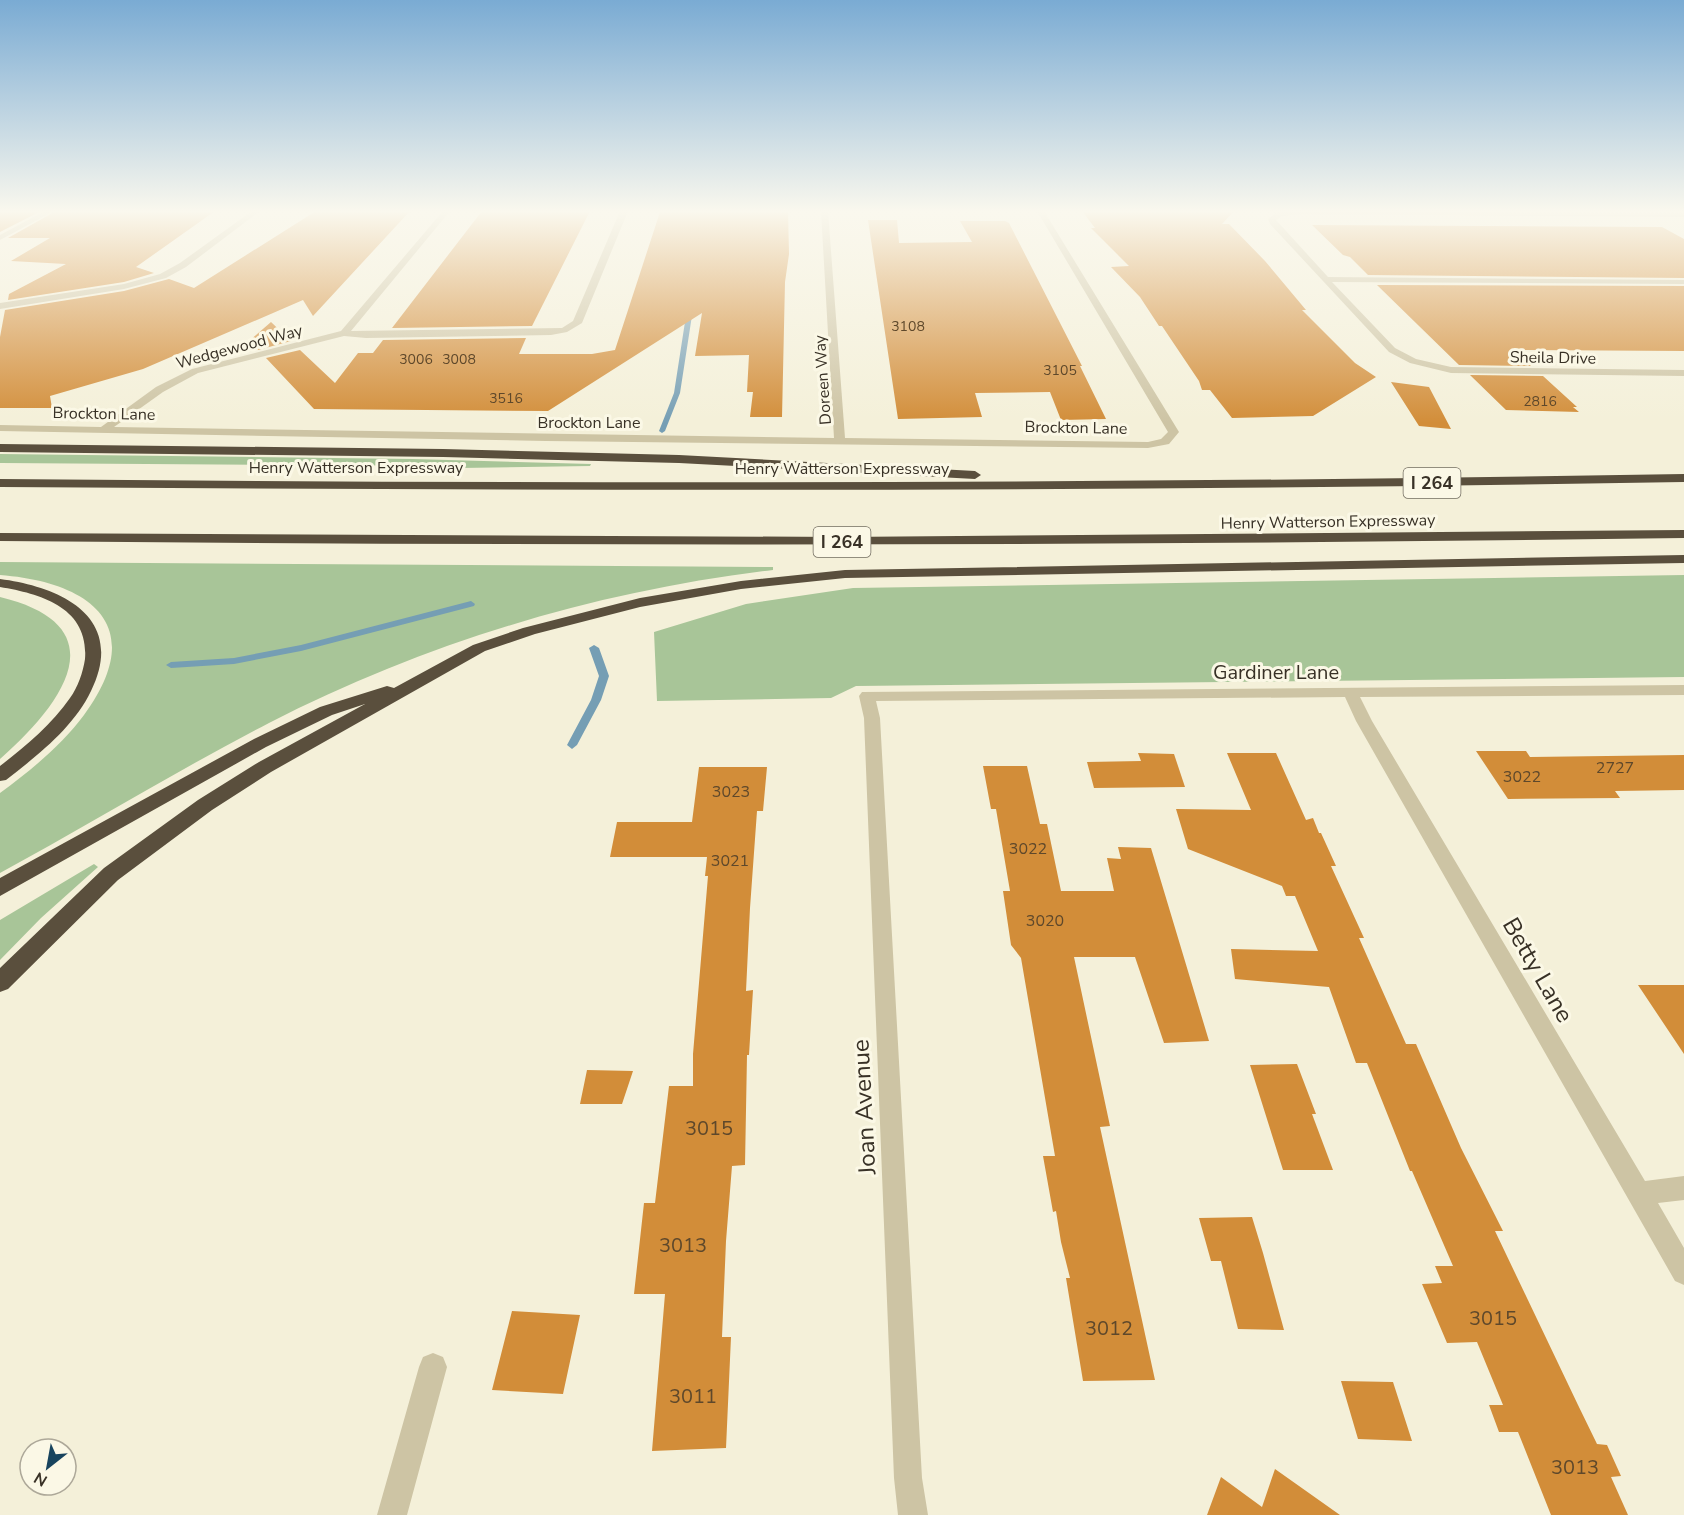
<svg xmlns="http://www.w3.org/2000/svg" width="1684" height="1515" viewBox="0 0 1684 1515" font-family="'Nunito Sans',sans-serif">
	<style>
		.green { fill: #a8c598 }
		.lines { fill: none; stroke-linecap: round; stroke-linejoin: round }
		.stream { fill: #759eb4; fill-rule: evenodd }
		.building { fill: #d28d39 }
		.minor { fill: #cdc4a4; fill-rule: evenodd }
		.motorway { fill: #5a4f3d; fill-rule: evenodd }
		.labels { text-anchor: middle; stroke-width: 6; stroke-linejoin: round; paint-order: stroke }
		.far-number-label { font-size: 14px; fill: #5e482b }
		.far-street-label { font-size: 16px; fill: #383126; stroke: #fbf8e6 }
		.number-label { font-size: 16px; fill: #5e482b }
		.shield { fill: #fbf8e6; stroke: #726d60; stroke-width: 1.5 }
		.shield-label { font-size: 18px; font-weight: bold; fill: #383126 }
		.street-label { font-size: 20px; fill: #383126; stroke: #fbf8e6 }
		.near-number-label { font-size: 20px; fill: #5e482b }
		.near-street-label { font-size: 24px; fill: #383126; stroke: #fbf8e6 }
	</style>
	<rect width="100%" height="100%" fill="#f4f0d9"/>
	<path class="green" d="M 0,454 L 413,459 L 591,464 L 590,466 L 460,468 L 460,466 L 0,463 Z
		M 0,562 L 773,567 L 773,570 C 597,591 427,642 269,723 C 178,770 90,824 0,873 L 0,793 C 30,771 62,745 84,715 C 150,625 90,582 0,575 Z
		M 1684,575 L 1684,677 L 856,686 L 831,698 L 657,701 L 654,632 L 746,604 L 853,588 Z
		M 0,597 C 120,626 63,704 0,759 Z
		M 94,864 L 98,867 L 41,918 L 0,960 L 0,920 Z"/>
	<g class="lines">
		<path class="stream" d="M 690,307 L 693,309 L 680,393 L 665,431 L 662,433 L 659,431 L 674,393 L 687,309 Z
			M 471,601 L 475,604 L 474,606 L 301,651 L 234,664 L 171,668 L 166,665 L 171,662 L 234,658 L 301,645 Z
			M 594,645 L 599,648 L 609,676 L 601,700 L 577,745 L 572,749 L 567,745 L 591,700 L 599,676 L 589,648 Z"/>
	</g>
	<path class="building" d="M 0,211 L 41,211 L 0,232 Z
		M 56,211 L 215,211 L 136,267 L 154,273 L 124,282 L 8,300 L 9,294 L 66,264 L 11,261 L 50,238 L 8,238 Z
		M 316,211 L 410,211 L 313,316 L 303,300 L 143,369 L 50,396 L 52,408 L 0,408 L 0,337 L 5,310 L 124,291 L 169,279 L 194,288 Z
		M 482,211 L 590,211 L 532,326 L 392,328 Z
		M 1082,211 L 1234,211 L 1222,224 L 1229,224 L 1265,261 L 1306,310 L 1302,310 L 1355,363 L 1376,377 L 1313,416 L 1232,418 L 1210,390 L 1202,390 L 1199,381 L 1162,326 L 1159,326 L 1140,297 L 1111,267 L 1129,266 L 1091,228 L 1095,228 Z
		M 684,212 L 788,211 L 789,254 L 785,282 L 782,417 L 750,417 L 753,392 L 747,392 L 749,355 L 695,356 L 702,313 L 548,411 L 314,409 L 266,358 L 300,350 L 335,383 L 358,353 L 373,353 L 383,340 L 526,338 L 519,354 L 592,354 L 615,350 L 660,212 Z
		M 868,220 L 897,220 L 899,243 L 972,242 L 960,221 L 1005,221 L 1009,223 L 1082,366 L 1080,366 L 1106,419 L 1061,420 L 1050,392 L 975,393 L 982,417 L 898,419 Z
		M 1312,225 L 1662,227 L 1684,239 L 1684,278 L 1368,275 L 1350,257 L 1343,255 Z
		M 1377,285 L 1684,286 L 1684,351 L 1513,350 L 1531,366 L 1459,365 Z
		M 271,322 L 291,341 L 258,350 L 249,341 Z
		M 1470,375 L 1543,376 L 1577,407 L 1573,407 L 1579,412 L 1506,410 Z
		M 1391,382 L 1429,387 L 1451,429 L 1419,426 Z
		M 1476,751 L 1526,751 L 1530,757 L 1684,755 L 1684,790 L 1615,791 L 1620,798 L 1508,799 Z
		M 1138,753 L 1174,754 L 1185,787 L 1094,788 L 1087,762 L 1141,761 Z
		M 1227,753 L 1276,753 L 1306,820 L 1313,818 L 1319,833 L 1321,833 L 1336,866 L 1331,866 L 1364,938 L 1359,938 L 1406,1044 L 1416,1044 L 1461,1148 L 1503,1231 L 1495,1231 L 1578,1405 L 1597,1444 L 1607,1445 L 1621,1476 L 1611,1477 L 1628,1515 L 1551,1515 L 1518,1432 L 1499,1432 L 1489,1405 L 1503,1405 L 1477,1342 L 1447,1343 L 1422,1284 L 1442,1283 L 1435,1266 L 1453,1266 L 1412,1171 L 1410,1171 L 1367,1063 L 1356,1063 L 1329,987 L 1235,979 L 1231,949 L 1318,951 L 1295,896 L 1286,896 L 1282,886 L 1188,849 L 1176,809 L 1251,810 Z
		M 983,766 L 1027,766 L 1040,824 L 1047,824 L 1061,891 L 1114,891 L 1107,858 L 1121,859 L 1118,847 L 1151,848 L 1209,1041 L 1164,1043 L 1135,957 L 1074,957 L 1110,1126 L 1100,1127 L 1155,1380 L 1083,1381 L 1066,1278 L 1070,1278 L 1061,1242 L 1056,1211 L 1053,1212 L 1043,1156 L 1055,1156 L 1021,958 L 1011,945 L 1003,891 L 1010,891 L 996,809 L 991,809 Z
		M 699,767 L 767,767 L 763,811 L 757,811 L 750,908 L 746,991 L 753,990 L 749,1055 L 747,1055 L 745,1165 L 732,1166 L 726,1241 L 722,1337 L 731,1337 L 726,1448 L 652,1451 L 665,1294 L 634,1294 L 644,1203 L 655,1203 L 669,1086 L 693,1086 L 693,1054 L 708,876 L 705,876 L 707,857 L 610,857 L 617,822 L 692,822 Z
		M 1638,985 L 1684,985 L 1684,1054 Z
		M 1297,1064 L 1316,1114 L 1312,1114 L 1333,1170 L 1283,1170 L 1250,1065 Z
		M 587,1070 L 633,1071 L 622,1104 L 580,1104 Z
		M 1252,1217 L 1263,1253 L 1284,1330 L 1238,1329 L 1221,1261 L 1211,1261 L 1199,1218 Z
		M 512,1311 L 580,1315 L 563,1394 L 492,1390 Z
		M 1341,1381 L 1393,1382 L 1412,1441 L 1358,1439 Z
		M 1275,1469 L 1340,1515 L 1207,1515 L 1221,1477 L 1262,1507 Z"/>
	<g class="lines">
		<path class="minor" d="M 45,211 L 54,211 L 0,240 L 0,235 Z
			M 252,211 L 260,211 L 186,267 L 166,278 L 124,289 L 0,309 L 0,303 L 124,284 L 160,274 L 180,263 Z
			M 443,211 L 450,211 L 351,331 L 562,328 L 573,321 L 620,211 L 628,211 L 582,323 L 567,332 L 551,335 L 366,338 L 344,336 L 198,373 L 163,392 L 114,427 L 834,438 L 821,211 L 828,211 L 845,438 L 1148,442 L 1161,439 L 1168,432 L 1037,211 L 1044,211 L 1179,432 L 1169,444 L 1148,448 L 546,441 L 0,431 L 0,425 L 101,427 L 156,387 L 192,369 L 341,331 Z
			M 1293,211 L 1684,213 L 1684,217 L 1301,214 L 1282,216 L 1276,220 L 1328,277 L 1684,280 L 1684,284 L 1332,282 L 1395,348 L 1416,359 L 1451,367 L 1684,370 L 1684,376 L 1451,373 L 1410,363 L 1389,352 L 1270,224 L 1268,219 L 1277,212 Z
			M 1684,685 L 1684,695 L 1360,697 L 1372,721 L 1645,1181 L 1684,1176 L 1684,1200 L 1658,1203 L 1684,1248 L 1684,1285 L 1675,1281 L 1356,721 L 1345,697 L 876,701 L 880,718 L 922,1478 L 928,1515 L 898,1515 L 894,1478 L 864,718 L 859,696 L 862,692 Z
			M 433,1353 L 443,1357 L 447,1367 L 407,1515 L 377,1515 L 419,1367 L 423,1357 Z"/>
		<path class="motorway" d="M 0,444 L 443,449 L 679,455 L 975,471 L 981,475 L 975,479 L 679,463 L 443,457 L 0,452 Z
			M 1684,474 L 1684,482 C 1123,492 561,491 0,487 L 0,479 C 561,484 1123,484 1684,474 Z
			M 1684,530 L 1684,538 C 1123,546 561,546 0,541 L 0,533 L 842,537 Z
			M 1684,555 L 1684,563 L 845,578 L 741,589 L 640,607 L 535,634 L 485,651 L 271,772 L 212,810 L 118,880 L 8,989 L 0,992 L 0,968 L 104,868 L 198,800 L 259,762 L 365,704 L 332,715 L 266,747 L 0,896 L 0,878 L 254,739 L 320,707 L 387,686 L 394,688 L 473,645 L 523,628 L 640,598 L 741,581 L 845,570 Z
			M 0,579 C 61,587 127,617 91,691 C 74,727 37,756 6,780 L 0,781 L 0,766 C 25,747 52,724 70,698 C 78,687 83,672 85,659 C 89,608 42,594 0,587 Z"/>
	</g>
	<linearGradient id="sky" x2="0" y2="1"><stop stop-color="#7aabd3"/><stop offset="0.5" stop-color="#faf8ee"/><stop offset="1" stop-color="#faf8ee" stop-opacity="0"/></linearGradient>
	<rect width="1684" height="423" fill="url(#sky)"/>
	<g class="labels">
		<g class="far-number-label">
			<text x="908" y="331">3108</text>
			<text x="416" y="364">3006</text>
			<text x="459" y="364">3008</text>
			<text x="1060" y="375">3105</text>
			<text x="506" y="403">3516</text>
			<text x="1540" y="406">2816</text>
		</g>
		<g class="far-street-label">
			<text transform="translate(239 346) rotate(-15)" y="6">Wedgewood Way</text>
			<text transform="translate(1553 357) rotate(1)" y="6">Sheila Drive</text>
			<text transform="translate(822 380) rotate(-94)" y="6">Doreen Way</text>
			<text transform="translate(104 413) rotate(1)" y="6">Brockton Lane</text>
			<text x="589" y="428">Brockton Lane</text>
			<text transform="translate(1076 427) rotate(1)" y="6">Brockton Lane</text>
			<text x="356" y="473">Henry Watterson Expressway</text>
			<text x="842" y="474">Henry Watterson Expressway</text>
			<text transform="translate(1328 521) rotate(-1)" y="6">Henry Watterson Expressway</text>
		</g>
		<g class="number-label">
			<text x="1615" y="773">2727</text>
			<text x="1522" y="782">3022</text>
			<text x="731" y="797">3023</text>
			<text x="1028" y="854">3022</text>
			<text x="730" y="866">3021</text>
			<text x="1045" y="926">3020</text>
		</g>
		<g class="shield">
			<rect x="1403.5" y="468" width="57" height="30" rx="4.5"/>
			<rect x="813.5" y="527" width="57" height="30" rx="4.5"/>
		</g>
		<g class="shield-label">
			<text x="1432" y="489">I 264</text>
			<text x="842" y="548">I 264</text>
		</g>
		<g class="street-label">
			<text x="1276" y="679">Gardiner Lane</text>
		</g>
		<g class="near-number-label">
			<text x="709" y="1135">3015</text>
			<text x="683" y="1252">3013</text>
			<text x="1493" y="1325">3015</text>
			<text x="1109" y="1335">3012</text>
			<text x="693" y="1403">3011</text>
			<text x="1575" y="1474">3013</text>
		</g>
		<g class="near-street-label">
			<text transform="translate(1538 970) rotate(60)" y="8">Betty Lane</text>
			<text transform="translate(864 1107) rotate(-93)" y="8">Joan Avenue</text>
		</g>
	</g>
	<g transform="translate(48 1467) rotate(211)"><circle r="28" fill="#fbf8e6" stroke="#ada899" stroke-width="1.5"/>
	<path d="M0-4.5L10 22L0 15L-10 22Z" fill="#18445e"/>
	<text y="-9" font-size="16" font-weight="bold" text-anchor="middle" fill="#383126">N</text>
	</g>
</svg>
